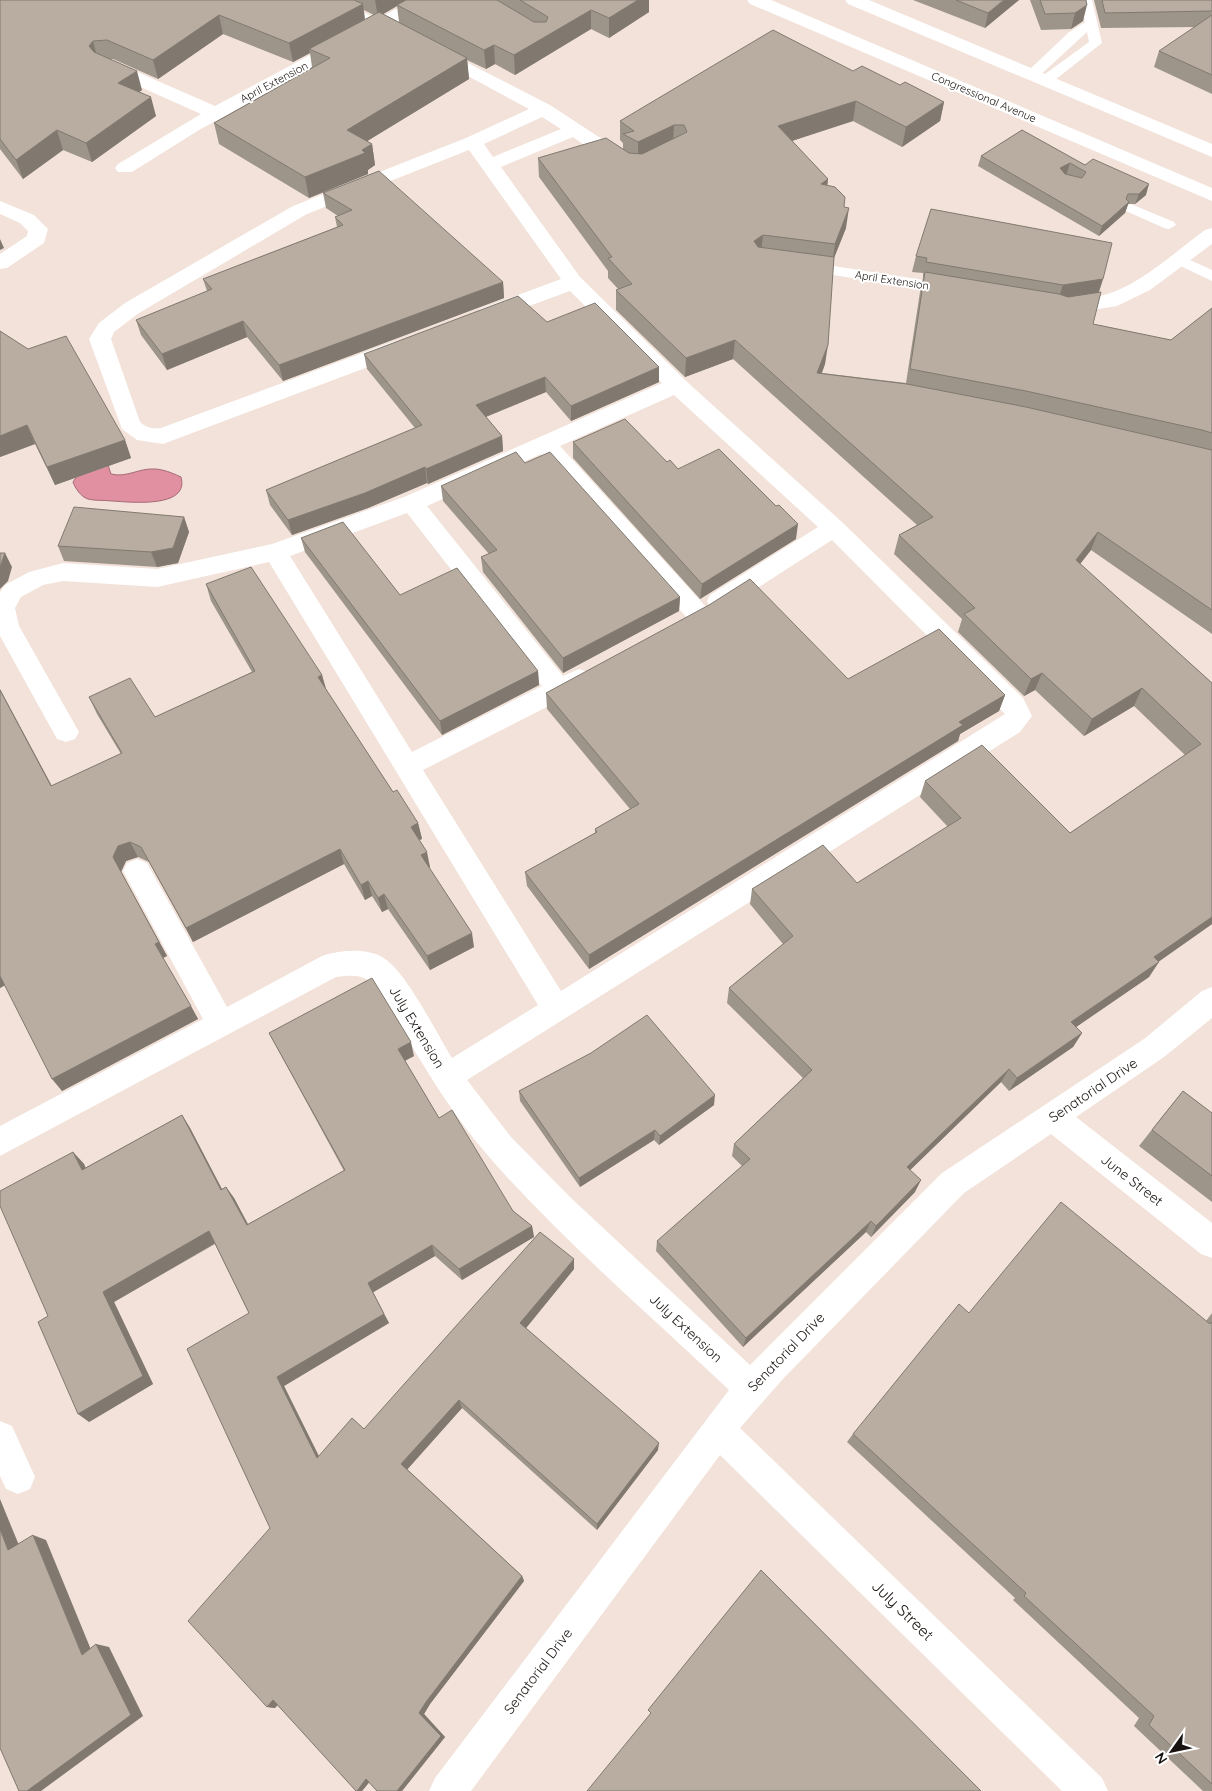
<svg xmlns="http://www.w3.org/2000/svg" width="1212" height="1791" viewBox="0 0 1212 1791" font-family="Quicksand,sans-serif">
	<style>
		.water { fill: #e090a1; stroke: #a46a76 }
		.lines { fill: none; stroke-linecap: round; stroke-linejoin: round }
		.service { fill: #fff; fill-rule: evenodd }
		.minor { fill: #fff; fill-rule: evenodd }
		.secondary { fill: #fff; fill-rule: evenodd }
		.wall { fill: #9e958a; fill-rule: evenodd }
		.shaded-wall { fill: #817970 }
		.building { fill: #b8ada0; stroke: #817970; fill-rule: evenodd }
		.labels { text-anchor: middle; stroke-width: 4; stroke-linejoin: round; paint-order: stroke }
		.far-street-label { font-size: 11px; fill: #181310; stroke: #fff }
		.street-label { font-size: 14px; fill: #181310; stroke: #fff }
		.near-street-label { font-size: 16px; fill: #181310; stroke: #fff }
	</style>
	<rect width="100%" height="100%" fill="#f2e2d9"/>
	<path class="water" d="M 108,465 L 111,474 C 127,478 139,468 154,469 C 163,469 172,473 181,477 C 190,509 129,502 112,501 C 104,500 95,501 88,499 C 81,497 75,488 73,482 L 77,476 Z"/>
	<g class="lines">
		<path class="service" d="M 322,0 L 338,0 L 388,24 L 387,27 L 377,27 Z
			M 1080,0 L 1092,0 L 1102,43 L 1051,83 L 1041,83 L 1039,80 L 1041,77 L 1089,42 L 1087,32 L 1037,78 L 1027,78 L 1025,75 L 1027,72 L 1068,33 L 1085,22 Z
			M 1131,204 L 1174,222 L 1176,225 L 1169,229 L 1164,228 L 1126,211 L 1124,208 L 1126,205 Z
			M 1179,255 L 1212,270 L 1212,281 L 1174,263 L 1172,260 L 1174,257 Z
			M 808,262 L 949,284 L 956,289 L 949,294 L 803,270 L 801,267 L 803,264 Z"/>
		<path class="minor" d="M 413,0 L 435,0 L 432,4 L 199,130 L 132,172 L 118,172 L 115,168 L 118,164 L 201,114 L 100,69 L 97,65 L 100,61 L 112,61 L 215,106 Z
			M 435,46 L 550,105 L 611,145 L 613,149 L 611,153 C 596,157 585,145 573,137 L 501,167 L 580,277 L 685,380 L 842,522 L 1023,698 L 1032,716 L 1020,732 L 467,1080 L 511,1137 L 570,1197 L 750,1365 L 942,1173 L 1144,1039 L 1202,991 L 1212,987 L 1212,1018 L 1164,1057 L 1076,1117 L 1212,1223 L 1212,1258 L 1201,1254 L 1051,1134 L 964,1193 L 782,1380 L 740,1428 L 1102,1778 L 1108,1791 L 1062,1791 L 720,1455 L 471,1791 L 429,1791 L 435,1778 L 729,1390 C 649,1314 563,1241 490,1158 C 445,1107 412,1046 378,988 C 362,974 356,975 336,977 L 0,1156 L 0,1126 L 203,1019 L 123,871 L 127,863 L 137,859 L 147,863 L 227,1007 L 322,956 C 340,950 365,948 382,957 C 405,969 437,1034 452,1058 L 538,1005 L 269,562 L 157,587 L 63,581 L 43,585 L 21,597 L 15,608 L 19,626 L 79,732 L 75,739 L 66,742 L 57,739 L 0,636 L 0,592 L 5,585 L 29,572 L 63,563 L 157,569 L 272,544 L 404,497 L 662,383 L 570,291 L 494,319 L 487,321 L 480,319 L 477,314 L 480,309 L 561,279 L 469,150 L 307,214 L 139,313 L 114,332 L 111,339 L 140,422 C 147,428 152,429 161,428 L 392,342 L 400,340 L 408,342 L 411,347 L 408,352 L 163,444 L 137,440 L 122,429 L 89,339 L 99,323 L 125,303 L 293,206 L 466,138 L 529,109 L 429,55 L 426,51 L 429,47 ZM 542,117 L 561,129 L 493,157 L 484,144 ZM 674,395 L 818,527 L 710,595 L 707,601 L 710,607 L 719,610 L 728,607 L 832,540 L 1005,714 L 561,991 L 423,770 L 588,686 L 592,679 L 588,672 L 579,669 L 563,676 L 427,506 L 541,454 L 689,620 L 698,623 L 707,620 L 710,614 L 707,608 L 560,446 ZM 407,513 L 542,686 L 412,752 L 290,556 Z
			M 0,201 L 34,215 L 48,229 L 44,243 L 7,268 L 0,269 L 0,254 L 27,236 L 28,231 L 20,223 L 0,214 Z
			M 1212,228 L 1212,244 L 1150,290 L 1117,306 L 1062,315 L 1055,313 L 1052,308 L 1055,303 C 1071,299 1088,299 1104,295 C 1139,286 1176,251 1205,230 Z
			M 0,1421 L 12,1426 L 35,1477 L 30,1489 L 18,1494 L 6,1489 L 0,1476 Z"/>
		<path class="secondary" d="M 747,0 L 771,0 L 1212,188 L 1212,201 L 750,4 Z
			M 845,0 L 869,0 L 1212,144 L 1212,157 L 848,4 Z"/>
	</g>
	<path class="wall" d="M 0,0 L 649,0 L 649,12 L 609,38 L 591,29 L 515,75 L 495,64 L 486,69 L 467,60 L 469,79 L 367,141 L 372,144 L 375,165 L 368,170 L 368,174 L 309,198 L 219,144 L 214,123 L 312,67 L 310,53 L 293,62 L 223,34 L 158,79 L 113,59 L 111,59 L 142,90 L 139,92 L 156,116 L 92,162 L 63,150 L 23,179 L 0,149 ZM 397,6 L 399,22 L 383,14 ZM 364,10 L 374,15 L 365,20 Z
		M 913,0 L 1019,0 L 985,28 Z
		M 1030,0 L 1086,0 L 1083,21 L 1071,29 L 1041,30 Z
		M 1094,0 L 1212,0 L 1212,94 L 1154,67 L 1159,51 L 1195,27 L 1101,28 Z
		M 853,71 L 900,85 L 944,102 L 940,121 L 902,147 L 853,121 L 792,141 L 828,179 L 827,185 L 844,207 L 846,228 L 834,258 L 825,364 L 822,373 L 906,383 L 920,292 L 923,278 L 923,273 L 912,272 L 916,256 L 1103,279 L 1099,292 L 1093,324 L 1171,340 L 1212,308 L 1212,634 L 1091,550 L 1080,564 L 1212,683 L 1212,924 L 1158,962 L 1149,977 L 1076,1027 L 1082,1033 L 1073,1047 L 1009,1091 L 1001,1082 L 910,1170 L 915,1192 L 871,1237 L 866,1232 L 743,1347 L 656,1251 L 657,1241 L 742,1166 L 732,1156 L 734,1144 L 803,1078 L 727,1003 L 729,988 L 783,944 L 750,904 L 752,889 L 857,883 L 948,827 L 920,797 L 925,781 L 1070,833 L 1185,755 L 1134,706 L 1084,736 L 1035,690 L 1024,696 L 958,632 L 962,619 L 894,554 L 899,535 L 917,525 L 733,359 L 685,377 L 616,310 L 616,290 L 619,290 L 608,278 L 608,271 L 539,177 L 538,158 L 623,149 L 623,143 L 620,140 L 620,121 Z
		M 1022,130 L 1085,165 L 1146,195 L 1135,204 L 1128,204 L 1125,213 L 1099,236 L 978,166 L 981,156 Z
		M 323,193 L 503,282 L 504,298 L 283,381 L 247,337 L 167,370 L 141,335 L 136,320 L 207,291 L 203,279 L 337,227 L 335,217 L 338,216 L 326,208 Z
		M 547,322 L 659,382 L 571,421 L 546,392 L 486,417 L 502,436 L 503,451 L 428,484 L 427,483 L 368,508 L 292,535 L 270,505 L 266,490 L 415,428 L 367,369 L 364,354 Z
		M 0,331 L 125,440 L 131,458 L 55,485 L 35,444 L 0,457 Z
		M 573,442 L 667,462 L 796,539 L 700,599 L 573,458 Z
		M 525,463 L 680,597 L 679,611 L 563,673 L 483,572 L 481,557 L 489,554 L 443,501 L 441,486 Z
		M 184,517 L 189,532 L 178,563 L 157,567 L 64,561 L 58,546 Z
		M 301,538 L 400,595 L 538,671 L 539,685 L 442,735 L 305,552 Z
		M 206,584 L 322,675 L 325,688 L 393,792 L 418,823 L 422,839 L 419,840 L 430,867 L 429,868 L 474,947 L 430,970 L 388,909 L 382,912 L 372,896 L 365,900 L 344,864 L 193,942 L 149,862 L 138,857 L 126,861 L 121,872 L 167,956 L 163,958 L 198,1019 L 62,1091 L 5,985 L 0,988 L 0,689 L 52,786 L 121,754 L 97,714 L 89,697 L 155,717 L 252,672 L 211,601 Z
		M 848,679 L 1005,695 L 999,711 L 960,734 L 958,741 L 589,969 L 527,886 L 525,872 L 595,833 L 595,829 L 630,809 L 547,709 L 546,693 Z
		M 269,1033 L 414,1056 L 405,1061 L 439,1118 L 513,1211 L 532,1226 L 534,1237 L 462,1280 L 435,1256 L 373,1292 L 389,1323 L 284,1386 L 319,1456 L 364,1429 L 574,1269 L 526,1328 L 658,1450 L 597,1530 L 462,1408 L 407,1469 L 522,1576 L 524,1581 L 430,1704 L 424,1714 L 445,1737 L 402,1791 L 377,1791 L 369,1782 L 362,1791 L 277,1705 L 275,1708 L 267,1707 L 270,1528 L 249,1313 L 215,1244 L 114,1302 L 153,1384 L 89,1422 L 48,1316 L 73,1152 L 84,1164 L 85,1168 L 182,1115 L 190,1128 L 222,1189 L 226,1187 L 234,1198 L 248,1224 L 344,1171 L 276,1046 Z
		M 519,1091 L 714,1105 L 659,1145 L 654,1140 L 580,1187 L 520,1101 Z
		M 1183,1091 L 1212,1113 L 1212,1202 L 1139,1146 L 1169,1108 Z
		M 969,1313 L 1206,1321 L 1212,1313 L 1212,1791 L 1203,1791 L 1134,1726 L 1139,1718 L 1013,1600 L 1015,1598 L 847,1442 L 853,1434 Z"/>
	<path class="shaded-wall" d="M 375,0 L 409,0 L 397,5 L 397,6 L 378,17 Z
		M 638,0 L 649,0 L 649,12 L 609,38 L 609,18 Z
		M 1004,0 L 1019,0 L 985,28 L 988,13 Z
		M 363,4 L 365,23 L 309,49 L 310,53 L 293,62 L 289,43 Z
		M 1087,5 L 1083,21 L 1071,29 L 1075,13 Z
		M 591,10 L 591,29 L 515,75 L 514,55 Z
		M 219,15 L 223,34 L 158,79 L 153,60 Z
		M 93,41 L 98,60 L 89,46 Z
		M 494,45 L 495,64 L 486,69 L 484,50 Z
		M 467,58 L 469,79 L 351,151 L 347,130 Z
		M 137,71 L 142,90 L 124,103 L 118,83 Z
		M 151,97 L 156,116 L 92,162 L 86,143 Z
		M 856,101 L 853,121 L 776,146 L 778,126 Z
		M 944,102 L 940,121 L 902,147 L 906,127 Z
		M 674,125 L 673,145 L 638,162 L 638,142 Z
		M 57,130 L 63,150 L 23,179 L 16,160 Z
		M 372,144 L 375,165 L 368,170 L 368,174 L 309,198 L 305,177 L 362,150 Z
		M 1070,163 L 1067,173 L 1057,179 L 1060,168 Z
		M 828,179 L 826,199 L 821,184 Z
		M 1149,184 L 1146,195 L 1135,204 L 1139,194 Z
		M 1129,202 L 1125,213 L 1099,236 L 1102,226 Z
		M 849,208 L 846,228 L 832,263 L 835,244 Z
		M 763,235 L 761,255 L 754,241 Z
		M 0,239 L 4,248 L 0,250 Z
		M 1103,279 L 1098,294 L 1058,300 L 1063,285 Z
		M 503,282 L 504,298 L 283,381 L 279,365 Z
		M 243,321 L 247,337 L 167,370 L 162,354 Z
		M 735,340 L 733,359 L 685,377 L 686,358 Z
		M 828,345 L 825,364 L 814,392 L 817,373 Z
		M 659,367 L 659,382 L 571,421 L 571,406 Z
		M 545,377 L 546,392 L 478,420 L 476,405 Z
		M 27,425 L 35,444 L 0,457 L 0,436 Z
		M 502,436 L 503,451 L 428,484 L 426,469 Z
		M 125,440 L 131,458 L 55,485 L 47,467 Z
		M 425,467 L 427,483 L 368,508 L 292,535 L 288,520 Z
		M 184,517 L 189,532 L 178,563 L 157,567 L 151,552 Z
		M 798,524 L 796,539 L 700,599 L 702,584 Z
		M 1098,532 L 1091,550 L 1069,578 L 1076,560 Z
		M 5,553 L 12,567 L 8,581 L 0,589 L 0,567 Z
		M 680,597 L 679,611 L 563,673 L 563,658 Z
		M 538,671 L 539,685 L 442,735 L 440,721 Z
		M 1042,673 L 1035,690 L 1024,696 L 1031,679 Z
		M 322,675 L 327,692 L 318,677 Z
		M 1142,688 L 1134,706 L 1084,736 L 1092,719 Z
		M 0,689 L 60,802 L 51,786 Z
		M 1005,695 L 999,711 L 960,734 L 958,741 L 589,969 L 589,955 L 959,722 Z
		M 418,823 L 422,839 L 414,842 L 411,827 Z
		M 130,842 L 138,857 L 126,861 L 121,872 L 167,956 L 163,958 L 155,944 L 113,857 L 118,846 Z
		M 340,849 L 344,864 L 193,942 L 186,928 Z
		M 427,852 L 430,867 L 424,870 L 421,855 Z
		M 368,881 L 372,896 L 365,900 L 361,885 Z
		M 384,894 L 388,909 L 382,912 L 378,898 Z
		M 1212,917 L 1212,924 L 1144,972 L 1154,957 Z
		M 472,933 L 474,947 L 430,970 L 427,956 Z
		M 1159,962 L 1149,977 L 1063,1036 L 1071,1022 Z
		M 0,974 L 7,984 L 0,988 Z
		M 191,1006 L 198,1019 L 62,1091 L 52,1079 Z
		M 1082,1033 L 1073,1047 L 1009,1091 L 1017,1078 Z
		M 411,1042 L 414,1056 L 402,1062 L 398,1049 Z
		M 1009,1069 L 1001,1082 L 901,1179 L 907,1167 Z
		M 715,1095 L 714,1105 L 659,1145 L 660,1136 Z
		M 182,1115 L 190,1128 L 228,1201 L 221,1190 Z
		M 655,1130 L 654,1140 L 580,1187 L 579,1178 Z
		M 73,1152 L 84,1164 L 92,1182 L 82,1170 Z
		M 921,1180 L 915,1192 L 871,1237 L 876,1226 Z
		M 226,1187 L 234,1198 L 254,1236 L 247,1225 Z
		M 871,1221 L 866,1232 L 743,1347 L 746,1338 Z
		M 532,1226 L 534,1237 L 462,1280 L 459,1269 Z
		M 209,1231 L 217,1242 L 114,1302 L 153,1384 L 89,1422 L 78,1414 L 103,1292 Z
		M 432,1245 L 435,1256 L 372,1293 L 368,1283 Z
		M 574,1259 L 574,1269 L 522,1333 L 520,1323 Z
		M 384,1314 L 389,1323 L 284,1386 L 323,1465 L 317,1458 L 277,1377 Z
		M 459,1400 L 462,1408 L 406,1471 L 401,1464 Z
		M 659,1443 L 658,1450 L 597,1530 L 597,1524 Z
		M 0,1499 L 23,1555 L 8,1550 L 0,1529 Z
		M 33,1535 L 46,1540 L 94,1657 L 82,1655 Z
		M 522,1576 L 524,1581 L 430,1704 L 424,1714 L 445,1737 L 402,1791 L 397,1791 L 419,1713 L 426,1702 Z
		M 96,1644 L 109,1647 L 143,1716 L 41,1791 L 27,1791 Z
		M 273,1700 L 281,1701 L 275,1708 L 267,1707 Z
		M 366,1779 L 372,1779 L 362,1791 L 357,1791 Z"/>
	<path class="building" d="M 0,0 L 354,0 L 363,4 L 289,43 L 219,15 L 153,60 L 107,40 L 93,41 L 89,46 L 94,52 L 137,71 L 118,83 L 151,97 L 86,143 L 57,130 L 16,160 L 0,139 Z
		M 406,0 L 497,0 L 534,22 L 546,22 L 548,17 L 520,0 L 638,0 L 609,18 L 591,10 L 514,55 L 494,45 L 484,50 L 397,5 Z
		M 956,0 L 1004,0 L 988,13 Z
		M 1040,0 L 1086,0 L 1087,5 L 1075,13 L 1045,14 Z
		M 1102,0 L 1212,0 L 1212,11 L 1105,13 Z
		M 379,12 L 467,58 L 347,130 L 372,144 L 362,150 L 365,153 L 305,177 L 214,123 L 330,58 L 309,49 Z
		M 1212,15 L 1212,75 L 1159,51 Z
		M 773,30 L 853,71 L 862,66 L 900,85 L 905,82 L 944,102 L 906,127 L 856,101 L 778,126 L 828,179 L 821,184 L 835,187 L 845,197 L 844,207 L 849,208 L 835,244 L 763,235 L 754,241 L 758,247 L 834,257 L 828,345 L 817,373 L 907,384 L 1026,407 L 1212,450 L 1212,610 L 1098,532 L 1076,560 L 1212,683 L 1212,917 L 1154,957 L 1159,962 L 1071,1022 L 1082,1033 L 1017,1078 L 1009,1069 L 907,1167 L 921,1180 L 876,1226 L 871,1221 L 746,1338 L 657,1241 L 750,1159 L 734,1144 L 812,1070 L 729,988 L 793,936 L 752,889 L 823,845 L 857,883 L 961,818 L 925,781 L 982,745 L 1070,833 L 1201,744 L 1142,688 L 1092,719 L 1042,673 L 1031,679 L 964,614 L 975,608 L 899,535 L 933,517 L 735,340 L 686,358 L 616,290 L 632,284 L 608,258 L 612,257 L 538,158 L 606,138 L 629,153 L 642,154 L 687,132 L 684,125 L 674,125 L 638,142 L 623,134 L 634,131 L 620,121 Z
		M 1022,130 L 1085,165 L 1093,159 L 1149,184 L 1139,194 L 1128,194 L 1126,199 L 1129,202 L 1102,226 L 981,156 ZM 1070,163 L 1086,172 L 1082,178 L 1065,174 L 1060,168 Z
		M 379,171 L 503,282 L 279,365 L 243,321 L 162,354 L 136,320 L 212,289 L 203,279 L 343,225 L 335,217 L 352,210 L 323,193 Z
		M 931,209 L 1112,243 L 1103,279 L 1063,285 L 926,262 L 927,258 L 916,256 Z
		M 925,272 L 1059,294 L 1068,297 L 1101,292 L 1093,324 L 1171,340 L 1212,308 L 1212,433 L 1202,430 L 1026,391 L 910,369 Z
		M 518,296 L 547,322 L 595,303 L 659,367 L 571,406 L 545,377 L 476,405 L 502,436 L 426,469 L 425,467 L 365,493 L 288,520 L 266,490 L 422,425 L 364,354 Z
		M 0,331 L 28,349 L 66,336 L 125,440 L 47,467 L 27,425 L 0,436 Z
		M 625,419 L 667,462 L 670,460 L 678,469 L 719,449 L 776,506 L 779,505 L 798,524 L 702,584 L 573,442 Z
		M 516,452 L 525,463 L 550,452 L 680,597 L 563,658 L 481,557 L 497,550 L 441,486 Z
		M 74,507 L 184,517 L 173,548 L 151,552 L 58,546 Z
		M 343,522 L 400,595 L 457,568 L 538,671 L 440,721 L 301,538 Z
		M 0,553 L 5,553 L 0,567 Z
		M 251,567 L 322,675 L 318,677 L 393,792 L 397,790 L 418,823 L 411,827 L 427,852 L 421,855 L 472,933 L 427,956 L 384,894 L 378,898 L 368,881 L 361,885 L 340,849 L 186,928 L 141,847 L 130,842 L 118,846 L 113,857 L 159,942 L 155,944 L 191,1006 L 52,1079 L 0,976 L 0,690 L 51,786 L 122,753 L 89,697 L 130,678 L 155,717 L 255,671 L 206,584 Z
		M 750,579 L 848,679 L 939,629 L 1005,695 L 959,722 L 963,725 L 589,955 L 525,872 L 597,832 L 595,829 L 639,804 L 546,693 L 709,605 Z
		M 372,978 L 411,1042 L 398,1049 L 439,1118 L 452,1110 L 513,1211 L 532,1226 L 459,1269 L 432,1245 L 368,1283 L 384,1314 L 277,1377 L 317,1458 L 352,1418 L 364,1429 L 540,1232 L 574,1259 L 520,1323 L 659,1443 L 597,1524 L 459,1400 L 401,1464 L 522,1576 L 426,1702 L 419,1713 L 441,1736 L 397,1791 L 377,1791 L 366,1779 L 357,1791 L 356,1791 L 273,1700 L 267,1707 L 188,1621 L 270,1528 L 187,1349 L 249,1313 L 209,1231 L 103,1292 L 143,1376 L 78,1414 L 38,1322 L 48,1316 L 0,1206 L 0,1191 L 73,1152 L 82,1170 L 182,1115 L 221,1190 L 226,1187 L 247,1225 L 345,1170 L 269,1033 Z
		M 647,1015 L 715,1095 L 660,1136 L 655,1130 L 579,1178 L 519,1091 L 591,1053 Z
		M 1183,1091 L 1212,1113 L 1212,1176 L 1152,1130 Z
		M 1061,1202 L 1210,1324 L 1212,1322 L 1212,1784 L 1149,1725 L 1154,1716 L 1024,1596 L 1026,1593 L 853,1434 L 959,1304 L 969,1313 Z
		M 0,1529 L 8,1550 L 33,1535 L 82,1655 L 96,1644 L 131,1715 L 27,1791 L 19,1791 L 0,1748 Z
		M 761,1570 L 981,1791 L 587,1791 L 651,1713 L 648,1710 Z"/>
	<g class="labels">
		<g class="far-street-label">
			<text transform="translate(274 82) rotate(-28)" y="4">April Extension</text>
			<text transform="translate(984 97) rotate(23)" y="4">Congressional Avenue</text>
			<text transform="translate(892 280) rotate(9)" y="4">April Extension</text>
		</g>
		<g class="street-label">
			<text transform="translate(417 1027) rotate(59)" y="5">July Extension</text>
			<text transform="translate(1093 1090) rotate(-34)" y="5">Senatorial Drive</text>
			<text transform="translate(1132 1180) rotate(38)" y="5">June Street</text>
			<text transform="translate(686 1328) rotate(43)" y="5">July Extension</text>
			<text transform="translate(786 1352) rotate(-46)" y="5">Senatorial Drive</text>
			<text transform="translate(538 1671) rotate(-53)" y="5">Senatorial Drive</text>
		</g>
		<g class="near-street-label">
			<text transform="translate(903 1610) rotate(44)" y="6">July Street</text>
		</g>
	</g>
	<g transform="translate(1172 1751) rotate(237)" stroke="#ffffff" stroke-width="4" paint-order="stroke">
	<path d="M0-4L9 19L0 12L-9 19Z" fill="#181310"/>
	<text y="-8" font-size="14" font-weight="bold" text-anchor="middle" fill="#181310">N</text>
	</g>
</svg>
